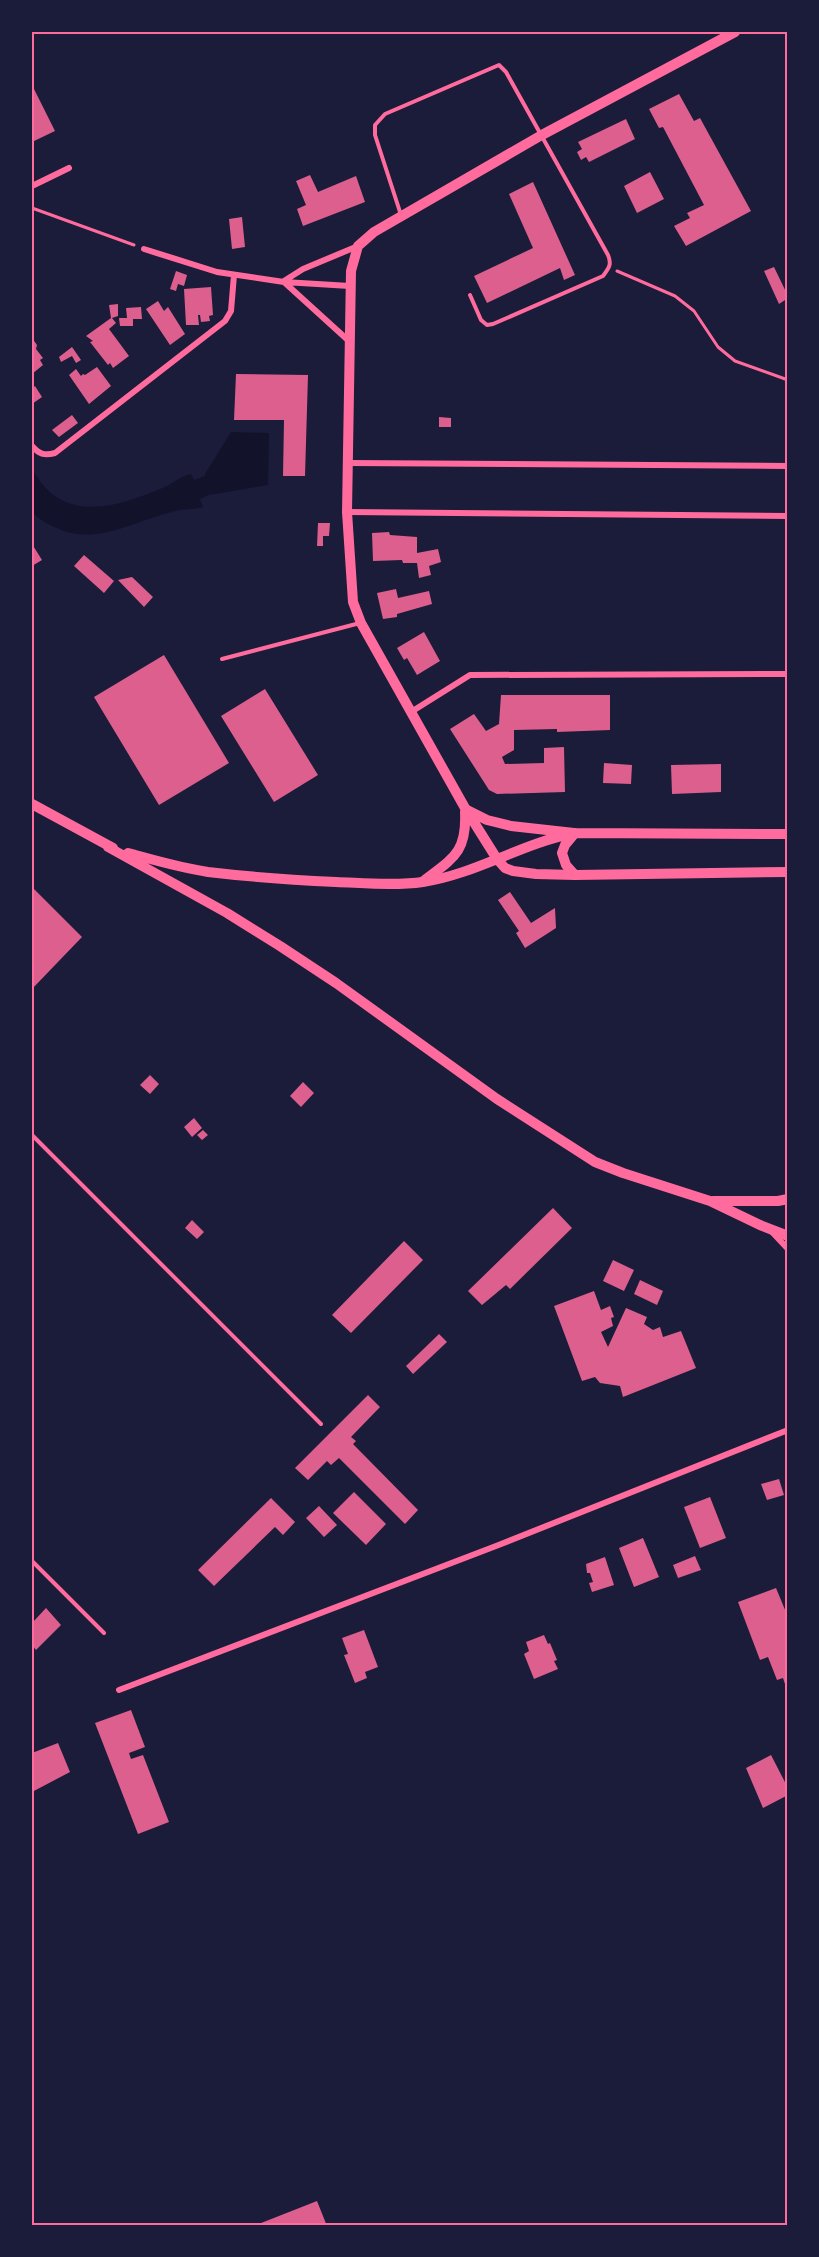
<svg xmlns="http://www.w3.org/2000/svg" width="819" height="2257" viewBox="0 0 819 2257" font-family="Cabin,sans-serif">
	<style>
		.water { fill: #12122b }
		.building { fill: #dd5f8e }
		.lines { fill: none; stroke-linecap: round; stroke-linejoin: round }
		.path { stroke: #ff6b9d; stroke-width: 3 }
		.service { stroke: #ff6b9d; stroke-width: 4 }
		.minor { stroke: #ff6b9d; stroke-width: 6 }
		.tertiary { stroke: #ff6b9d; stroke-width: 10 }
		.secondary { stroke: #ff6b9d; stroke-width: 10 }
		.neatline { fill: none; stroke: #ff6b9d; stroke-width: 2 }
	</style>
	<rect width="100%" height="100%" fill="#1b1b3a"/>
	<path class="water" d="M 231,432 L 269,433 L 268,485 L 209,495 L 200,499 L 203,507 C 195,509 188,509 180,510 C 124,522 87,557 32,513 L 32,469 C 38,478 44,488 52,494 C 86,520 132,501 167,486 C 175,482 181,476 191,474 L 194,480 L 205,476 L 205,474 Z"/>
	<path class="building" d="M 32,85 L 55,131 L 32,142 Z
		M 679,94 L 694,121 L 700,118 L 751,211 L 686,246 L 674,226 L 690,218 L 687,213 L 704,205 L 663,127 L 659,128 L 649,109 Z
		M 626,119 L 635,139 L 589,162 L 586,157 L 581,160 L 577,152 L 582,149 L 578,142 Z
		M 650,172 L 664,199 L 637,213 L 624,186 Z
		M 310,175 L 318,192 L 356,176 L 365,202 L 303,226 L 297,209 L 306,205 L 296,181 Z
		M 533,182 L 575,275 L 564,280 L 560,268 L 487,303 L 474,276 L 533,248 L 509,194 Z
		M 242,217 L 245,247 L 232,249 L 229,219 Z
		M 774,267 L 788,296 L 788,298 L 779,304 L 764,271 Z
		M 176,271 L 187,275 L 184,286 L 178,284 L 176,291 L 170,289 Z
		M 211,287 L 213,315 L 209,316 L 210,321 L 201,322 L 200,315 L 198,315 L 199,325 L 186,325 L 184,289 Z
		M 158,301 L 164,311 L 168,307 L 185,334 L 170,345 L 146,309 Z
		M 118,304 L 118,316 L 112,318 L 116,323 L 109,329 L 129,356 L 113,368 L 110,363 L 108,365 L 90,342 L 93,341 L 86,336 L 111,318 L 109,305 Z
		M 141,307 L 142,319 L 133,319 L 133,326 L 120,326 L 119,318 L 127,318 L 126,308 Z
		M 32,338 L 37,345 L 36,349 L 43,358 L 40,360 L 43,365 L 32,374 Z
		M 72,347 L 81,360 L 76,363 L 72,356 L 61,362 L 59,357 Z
		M 97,367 L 111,386 L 89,404 L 69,375 L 76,369 L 81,376 L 83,374 L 85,375 Z
		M 236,374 L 308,375 L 305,476 L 283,476 L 284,420 L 234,420 Z
		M 35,386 L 42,397 L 32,404 L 32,389 Z
		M 72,415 L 78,423 L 59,437 L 52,430 Z
		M 439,417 L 451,418 L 451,427 L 439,427 Z
		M 318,523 L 330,523 L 329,536 L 323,536 L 323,546 L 317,546 Z
		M 389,532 L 390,535 L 417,537 L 417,553 L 438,549 L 441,562 L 429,566 L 431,575 L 419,578 L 417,563 L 403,563 L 402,560 L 373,561 L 372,533 Z
		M 32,544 L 42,560 L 32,566 Z
		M 84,555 L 114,581 L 104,593 L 74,566 Z
		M 132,577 L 153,597 L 144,607 L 118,580 Z
		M 396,589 L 398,598 L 429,591 L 432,604 L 397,614 L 397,617 L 383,619 L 377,593 Z
		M 424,632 L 440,661 L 417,675 L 407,658 L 404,660 L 397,648 Z
		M 164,655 L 229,763 L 159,805 L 94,697 Z
		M 265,689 L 318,775 L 274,802 L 221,716 Z
		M 501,695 L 610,695 L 610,730 L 557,732 L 557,729 L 514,730 L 514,750 L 502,757 L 505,764 L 544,763 L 544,748 L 564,747 L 565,792 L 497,794 L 489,790 L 450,729 L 474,714 L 486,731 L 499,724 Z
		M 604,763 L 632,765 L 631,784 L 603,783 Z
		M 721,764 L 721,792 L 672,794 L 671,765 Z
		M 32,887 L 82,937 L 32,989 Z
		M 510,892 L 531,923 L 555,908 L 556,928 L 525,948 L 516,933 L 519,931 L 498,900 Z
		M 150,1075 L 159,1084 L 150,1094 L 140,1085 Z
		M 303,1082 L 314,1093 L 301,1107 L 290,1096 Z
		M 194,1118 L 202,1128 L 192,1137 L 184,1127 Z
		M 203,1130 L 208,1135 L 202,1140 L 197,1135 Z
		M 553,1208 L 572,1228 L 510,1289 L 506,1285 L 482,1305 L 468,1291 Z
		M 192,1220 L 204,1232 L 197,1239 L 185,1228 Z
		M 404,1241 L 423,1260 L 351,1333 L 332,1315 Z
		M 613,1260 L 634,1270 L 624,1291 L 603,1281 Z
		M 640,1280 L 663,1291 L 657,1305 L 634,1294 Z
		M 594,1291 L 601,1310 L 610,1306 L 614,1317 L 611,1318 L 613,1326 L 601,1332 L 608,1347 L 626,1308 L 647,1317 L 644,1324 L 653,1330 L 660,1327 L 663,1337 L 681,1331 L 696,1368 L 623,1397 L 620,1386 L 600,1383 L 595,1377 L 582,1381 L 554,1306 Z
		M 439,1334 L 447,1342 L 413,1374 L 406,1366 Z
		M 368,1395 L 380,1407 L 351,1437 L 356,1441 L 353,1444 L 418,1510 L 405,1524 L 339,1458 L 331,1465 L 327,1461 L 308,1480 L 295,1468 Z
		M 779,1479 L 784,1495 L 767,1500 L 761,1484 Z
		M 354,1492 L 386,1524 L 366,1545 L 333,1513 Z
		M 710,1497 L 726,1538 L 700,1548 L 684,1507 Z
		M 271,1498 L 295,1522 L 283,1535 L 275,1527 L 214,1586 L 198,1570 Z
		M 319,1506 L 337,1525 L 324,1537 L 306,1518 Z
		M 643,1538 L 659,1577 L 634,1587 L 619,1548 Z
		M 695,1556 L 701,1570 L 678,1578 L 673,1565 Z
		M 605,1557 L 614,1585 L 592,1592 L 589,1583 L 593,1582 L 590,1573 L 587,1573 L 586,1564 Z
		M 776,1588 L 788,1617 L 787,1690 L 783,1678 L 777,1680 L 768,1657 L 760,1660 L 738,1602 Z
		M 46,1608 L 61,1625 L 36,1650 L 32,1645 L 32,1621 L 33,1622 Z
		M 364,1630 L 378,1667 L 365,1672 L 367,1678 L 355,1683 L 344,1655 L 348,1654 L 342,1638 Z
		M 544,1635 L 548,1644 L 550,1643 L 557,1660 L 554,1661 L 558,1669 L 534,1679 L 524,1654 L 529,1651 L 526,1642 Z
		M 131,1710 L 145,1747 L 129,1753 L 131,1759 L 143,1755 L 169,1822 L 138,1834 L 95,1723 Z
		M 58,1743 L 70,1772 L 32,1792 L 32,1753 Z
		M 771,1755 L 788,1788 L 788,1795 L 763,1808 L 746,1768 Z
		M 317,2201 L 327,2226 L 256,2226 L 256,2225 Z"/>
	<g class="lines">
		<path class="path" d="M 32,208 L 134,245
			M 617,271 L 675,296 L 694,311 L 718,347 L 735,361 L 788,380"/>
		<path class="service" d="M 401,215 L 375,135 L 375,125 L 385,114 L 499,65 L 506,72 L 608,255 C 612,264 609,268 603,276 L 493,324 L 487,325 L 481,320 L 470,295
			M 222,659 L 360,623
			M 32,1135 L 321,1424
			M 32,1561 L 104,1633"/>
		<path class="minor" d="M 32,186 L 69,168
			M 144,249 L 217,272 L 284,282 L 350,286
			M 284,281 L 303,269 L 358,246
			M 284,282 L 350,342
			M 32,446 C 39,454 44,456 55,453 L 225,321 L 231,311 L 234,275
			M 347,463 L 788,466
			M 347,512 L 788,516
			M 411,712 L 470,675 L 788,674
			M 772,1232 L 788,1249
			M 119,1690 L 496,1546 L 788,1430"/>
		<path class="tertiary" d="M 465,809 L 487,820 L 511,826 L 574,833
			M 497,859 L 465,808 L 361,623 L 353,602 L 347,512 L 351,271 L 358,246 L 374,232 L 540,136 L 735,32
			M 422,882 C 453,858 467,853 465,812"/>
		<path class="secondary" d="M 32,804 L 113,848
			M 575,833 L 565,845 L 562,853 L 566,865 L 575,875
			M 108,847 L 227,913 L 280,946 L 336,983 L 497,1099 L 595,1162 L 623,1173 L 710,1201 L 760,1225 L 788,1236
			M 128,853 C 154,860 181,868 208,872 C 250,877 293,880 336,882 C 364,883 395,886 423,882 C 476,874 522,843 575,833 L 788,834
			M 497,859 L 505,868 L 513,871 L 536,874 L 575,875 L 788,872
			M 713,1201 L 778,1201 L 788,1199"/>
	</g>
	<rect width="819" height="2257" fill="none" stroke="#1b1b3a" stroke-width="66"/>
	<rect x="33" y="33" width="753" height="2191" class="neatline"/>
</svg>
